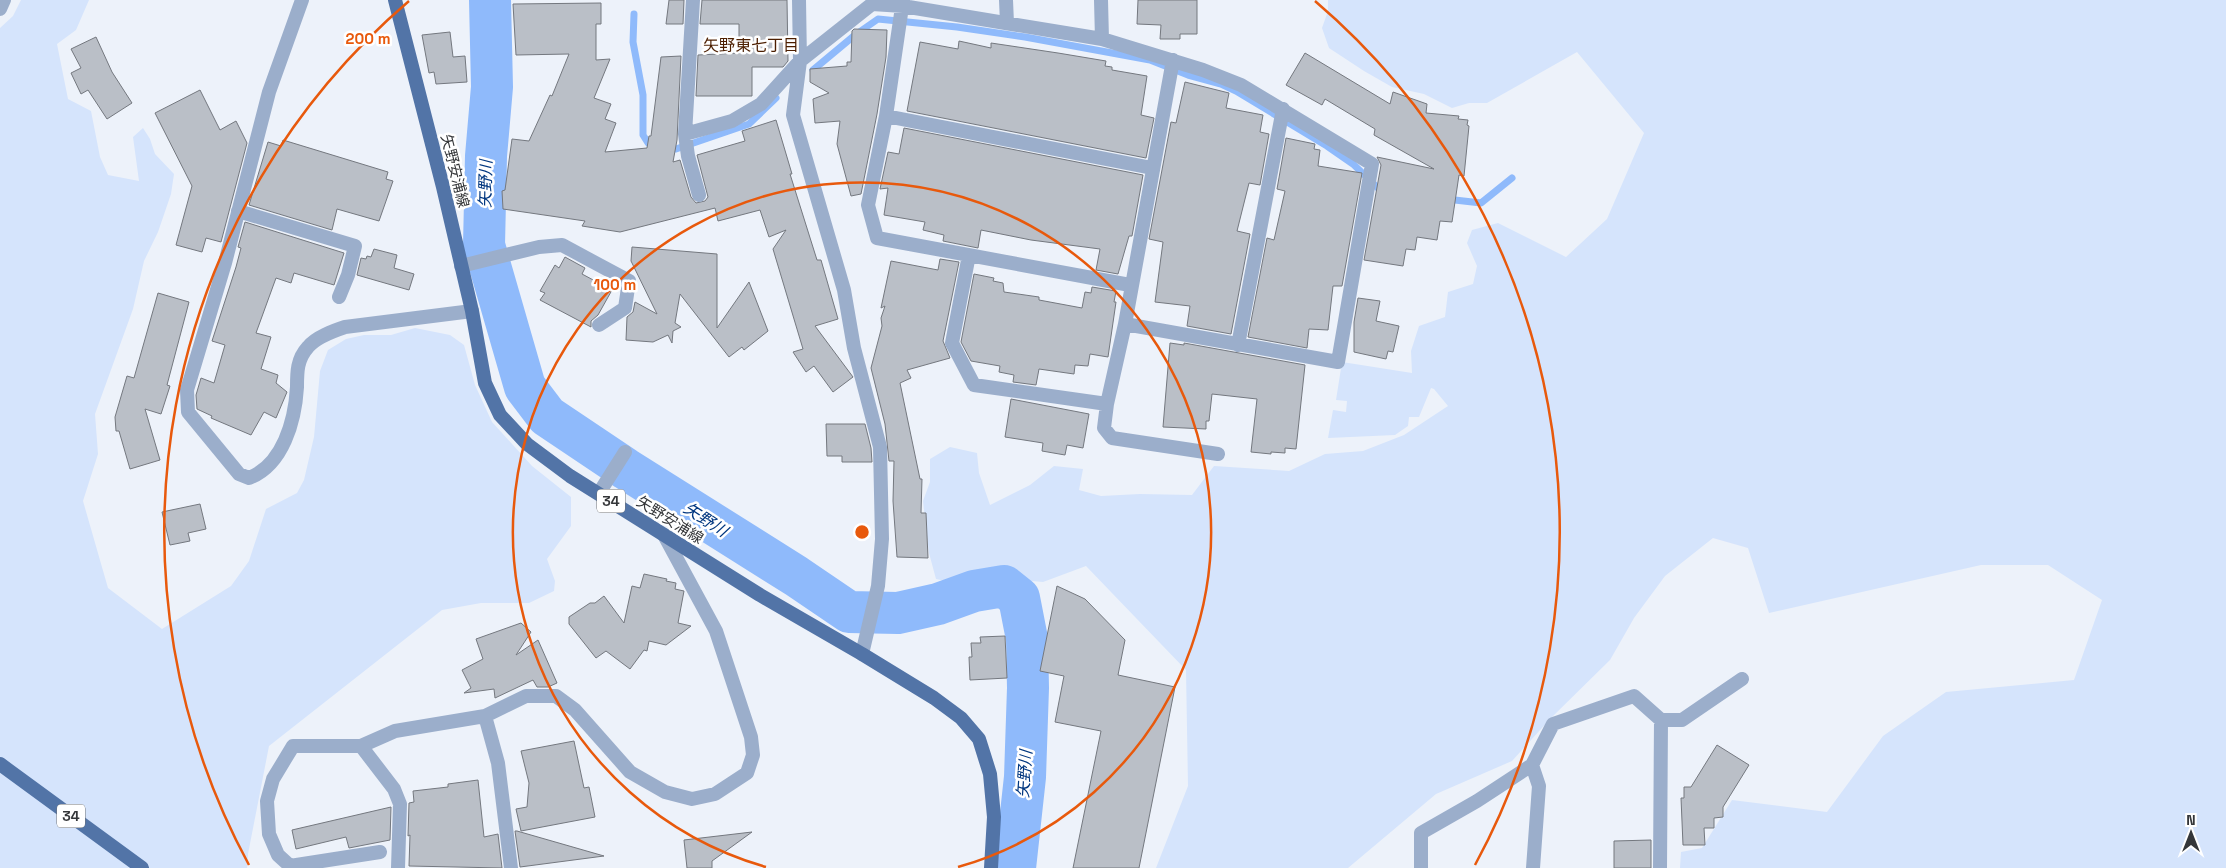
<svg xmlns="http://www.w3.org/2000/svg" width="2226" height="868" viewBox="0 0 2226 868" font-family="'Space Grotesk','Noto Sans JP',sans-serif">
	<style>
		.green { fill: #d5e4fc }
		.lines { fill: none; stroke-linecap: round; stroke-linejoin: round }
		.stream { stroke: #8fbafb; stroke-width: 7 }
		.river { stroke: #8fbafb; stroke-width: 42 }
		.building { fill: #babfc7; stroke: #74787f }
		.minor { stroke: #9baecb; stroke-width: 14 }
		.primary { stroke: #5274a7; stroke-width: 14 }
		.ring { fill: none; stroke: #e8590c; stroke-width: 2.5 }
		.labels { text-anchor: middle; stroke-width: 5; stroke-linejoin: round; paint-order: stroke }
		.shield { fill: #fff; stroke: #717274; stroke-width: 1 }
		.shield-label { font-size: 14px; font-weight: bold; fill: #343639 }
		.street-label { font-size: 15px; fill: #343639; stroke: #fff }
		.neighbourhood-label { font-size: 16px; fill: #4c1e00; stroke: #fff }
		.water-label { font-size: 16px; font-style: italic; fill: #00367f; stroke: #fff }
		.centre { fill: #e8590c; stroke: #fff; stroke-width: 2.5 }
		.ring-label { font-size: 15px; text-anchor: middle; font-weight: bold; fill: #e8590c; stroke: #fff; stroke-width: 5; stroke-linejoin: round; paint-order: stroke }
	</style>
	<rect width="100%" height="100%" fill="#edf2fa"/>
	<path class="green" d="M 21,0 L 89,0 L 76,30 L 57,44 L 68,99 L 91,111 L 100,157 L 108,175 L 139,181 L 133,137 L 143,128 L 150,139 L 155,154 L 174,174 L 171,194 L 158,232 L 144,261 L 133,309 L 95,414 L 98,454 L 83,501 L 108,588 L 162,629 L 231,586 L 249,561 L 266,509 L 297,493 L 304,480 L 314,437 L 320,371 L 328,350 L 346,339 L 364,335 L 391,335 L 415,328 L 450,335 L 464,345 L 475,385 L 492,422 L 532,466 L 571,497 L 571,526 L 547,559 L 555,581 L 554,591 L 529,603 L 481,603 L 442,610 L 269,746 L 248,854 L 247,868 L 0,868 L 0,28 L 13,16 Z
		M 1328,0 L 2226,0 L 2226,868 L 1680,868 L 1681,852 L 1702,848 L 1732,800 L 1827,812 L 1883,736 L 1946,692 L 2074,680 L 2102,600 L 2048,565 L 1981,565 L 1769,613 L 1748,548 L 1713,538 L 1665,576 L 1634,618 L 1610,660 L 1551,718 L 1512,761 L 1436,794 L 1348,868 L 1156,868 L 1188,786 L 1186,670 L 1086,566 L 1043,582 L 1001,578 L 965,585 L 936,579 L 929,553 L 923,501 L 930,482 L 930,459 L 950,447 L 977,453 L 979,473 L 990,505 L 1030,485 L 1054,466 L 1083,469 L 1079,490 L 1101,496 L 1140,494 L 1192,495 L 1214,466 L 1289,471 L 1325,454 L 1363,451 L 1404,435 L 1448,406 L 1434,389 L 1431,388 L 1419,417 L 1409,417 L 1408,426 L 1395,435 L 1328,438 L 1333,410 L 1346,412 L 1347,401 L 1336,400 L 1342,362 L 1412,373 L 1411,351 L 1419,326 L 1445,317 L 1448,292 L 1473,284 L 1477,266 L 1467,243 L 1472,230 L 1498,223 L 1566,257 L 1607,219 L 1644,133 L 1577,52 L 1487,103 L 1469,103 L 1452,108 L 1424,94 L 1392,87 L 1364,71 L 1329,48 L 1322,28 L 1328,11 Z"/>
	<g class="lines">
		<path class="stream" d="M 634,14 L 633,42 L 643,95 L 643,135 L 648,143 L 656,147
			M 813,70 L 855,35 L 878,19 L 957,27 L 1025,37 L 1150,60 L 1188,75 L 1221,84 L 1236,91 L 1327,146 L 1353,164 L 1380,190 L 1384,191
			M 666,148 L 676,149 L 749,124 L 776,98
			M 1446,199 L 1481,203 L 1512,178"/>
		<path class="river" d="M 490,0 L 492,87 L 486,156 L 484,245 L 525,387 L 547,416 L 626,469 L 796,576 L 849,612 L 898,613 L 938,604 L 974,591 L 1004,586 L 1019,598 L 1027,639 L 1028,688 L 1025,777 L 1015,868"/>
	</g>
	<path class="building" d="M 669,0 L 684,0 L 683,24 L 666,24 Z
		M 702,0 L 787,0 L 788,61 L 783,67 L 752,67 L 752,96 L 696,96 L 698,55 L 739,53 L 739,24 L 700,24 Z
		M 1138,0 L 1197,0 L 1197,34 L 1180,34 L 1180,39 L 1160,39 L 1161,25 L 1137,24 Z
		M 601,3 L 601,24 L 596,24 L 596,60 L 610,59 L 594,98 L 611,104 L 605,119 L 616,123 L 605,152 L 647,148 L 649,136 L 651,136 L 661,57 L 681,56 L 677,140 L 673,162 L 680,160 L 691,197 L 696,203 L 705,201 L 708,197 L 697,155 L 745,141 L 742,131 L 776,120 L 792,174 L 790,174 L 817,260 L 821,260 L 838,319 L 815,326 L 853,377 L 833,392 L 814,366 L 806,372 L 793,352 L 803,349 L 773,249 L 786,230 L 769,237 L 760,210 L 718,221 L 715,208 L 620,232 L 582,226 L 585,221 L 503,209 L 502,191 L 505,190 L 512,139 L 529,141 L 550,95 L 552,96 L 569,54 L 516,55 L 513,4 Z
		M 854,29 L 887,30 L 886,57 L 877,114 L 861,194 L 851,196 L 837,144 L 840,121 L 815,123 L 813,99 L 829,93 L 810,82 L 810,69 L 847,66 L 847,62 L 851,62 L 852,31 Z
		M 450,32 L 453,57 L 465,56 L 467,82 L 436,84 L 434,72 L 429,73 L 422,35 Z
		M 96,37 L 112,72 L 132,103 L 107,119 L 88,90 L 81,94 L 71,73 L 81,68 L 71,49 Z
		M 959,41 L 991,48 L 991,43 L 1058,53 L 1106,61 L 1105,66 L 1112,67 L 1112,70 L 1147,76 L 1141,115 L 1154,118 L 1146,158 L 907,111 L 920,42 L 958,49 Z
		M 1305,53 L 1390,104 L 1393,92 L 1427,104 L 1426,113 L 1459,116 L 1458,119 L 1468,120 L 1467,125 L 1469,126 L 1464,176 L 1459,175 L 1452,222 L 1440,221 L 1437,240 L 1417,237 L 1415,250 L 1406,249 L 1403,266 L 1364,260 L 1381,165 L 1377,157 L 1434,169 L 1374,135 L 1375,129 L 1325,99 L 1322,105 L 1286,85 Z
		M 1185,82 L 1229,93 L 1226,108 L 1263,115 L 1260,132 L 1269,134 L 1260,185 L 1249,183 L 1237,231 L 1250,234 L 1231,334 L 1187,326 L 1190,306 L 1155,302 L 1163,242 L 1149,239 L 1171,122 L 1176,123 Z
		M 200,90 L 220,130 L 236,121 L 247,143 L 221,242 L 206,238 L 202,252 L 176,245 L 192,186 L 155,113 Z
		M 904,128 L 1143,175 L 1132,236 L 1129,236 L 1118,274 L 1096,270 L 1100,249 L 1031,240 L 981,230 L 978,248 L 943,241 L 944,235 L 923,230 L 925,222 L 884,215 L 888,188 L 880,189 L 888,152 L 899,154 Z
		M 1286,138 L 1315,144 L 1314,149 L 1320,150 L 1318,166 L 1362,173 L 1342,286 L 1333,286 L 1328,330 L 1309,329 L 1307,348 L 1248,337 L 1267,238 L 1274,240 L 1285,191 L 1277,189 Z
		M 283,140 L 388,172 L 386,179 L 393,181 L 379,221 L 337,209 L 332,230 L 249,205 L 268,142 L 281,146 Z
		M 245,222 L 344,253 L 334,285 L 294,273 L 291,283 L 276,278 L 256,333 L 271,337 L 261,369 L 278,375 L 276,383 L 287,392 L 276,418 L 264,412 L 251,435 L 211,418 L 212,416 L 197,409 L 196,395 L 201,378 L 214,383 L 225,345 L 212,341 L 236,267 L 241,248 L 238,247 Z
		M 632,247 L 717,254 L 717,328 L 749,282 L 768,331 L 744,350 L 742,347 L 729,357 L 680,294 L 675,323 L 681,327 L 673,331 L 672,343 L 668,335 L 653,342 L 626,340 L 627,317 L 633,312 L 635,302 L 657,314 L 631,261 Z
		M 374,249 L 397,255 L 394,268 L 414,274 L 409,290 L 357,275 L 361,258 L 366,259 L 367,256 L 371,257 Z
		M 565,257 L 585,268 L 582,274 L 612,290 L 598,315 L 591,321 L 591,327 L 540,300 L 545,293 L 540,291 L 555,265 L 559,268 Z
		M 940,259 L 959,262 L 943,341 L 950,358 L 907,370 L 911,378 L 900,383 L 920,479 L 922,479 L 921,513 L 926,513 L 928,558 L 897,557 L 893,501 L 894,461 L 889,461 L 885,424 L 871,368 L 882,326 L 881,318 L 885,306 L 881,308 L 891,261 L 938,270 Z
		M 974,274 L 994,278 L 993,281 L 1003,283 L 1004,292 L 1039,297 L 1039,300 L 1082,308 L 1085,292 L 1091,293 L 1092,287 L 1116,291 L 1114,302 L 1116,302 L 1108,357 L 1090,354 L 1088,366 L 1075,365 L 1074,374 L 1039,369 L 1036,385 L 1013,382 L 1014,375 L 999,372 L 1000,366 L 971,361 L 961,342 Z
		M 158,293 L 189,302 L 167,385 L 170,386 L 161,414 L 145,409 L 160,460 L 130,469 L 119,431 L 116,431 L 115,417 L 127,376 L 134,378 Z
		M 1358,298 L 1380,301 L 1376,321 L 1399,326 L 1393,352 L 1388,351 L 1386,359 L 1354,352 L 1354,322 Z
		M 1170,343 L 1184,345 L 1184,343 L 1305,365 L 1296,449 L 1285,448 L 1285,453 L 1271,452 L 1271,454 L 1251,452 L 1257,399 L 1212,394 L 1209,421 L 1206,421 L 1206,429 L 1163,427 Z
		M 1011,399 L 1089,414 L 1083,448 L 1067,445 L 1065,455 L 1042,451 L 1043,443 L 1005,437 Z
		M 826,424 L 865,424 L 871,448 L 872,462 L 842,462 L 842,456 L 827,456 Z
		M 200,504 L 206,529 L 188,533 L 190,541 L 170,545 L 162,512 Z
		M 644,574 L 667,579 L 666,581 L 676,583 L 675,589 L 684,591 L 678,623 L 691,626 L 666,645 L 649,641 L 647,651 L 644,650 L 630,669 L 606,651 L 596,658 L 569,624 L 569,617 L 590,603 L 595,603 L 604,596 L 624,623 L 632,586 L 640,588 Z
		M 1057,586 L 1085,599 L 1125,640 L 1118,675 L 1175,687 L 1139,868 L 1073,868 L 1101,731 L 1055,722 L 1064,676 L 1040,671 Z
		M 521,623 L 531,632 L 516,655 L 538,640 L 557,683 L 548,687 L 537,687 L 533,680 L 495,698 L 494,689 L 464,693 L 471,688 L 462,670 L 483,659 L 476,639 Z
		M 1005,636 L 1007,678 L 970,680 L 969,657 L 972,657 L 971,643 L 981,643 L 980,637 Z
		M 574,741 L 584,788 L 589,787 L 595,817 L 521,831 L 516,809 L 527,807 L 529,783 L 521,751 Z
		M 1717,745 L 1749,765 L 1723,807 L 1723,817 L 1714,818 L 1714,828 L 1704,828 L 1705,845 L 1683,845 L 1681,798 L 1684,798 L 1684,787 L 1691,787 Z
		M 478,780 L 484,837 L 498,834 L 502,868 L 409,866 L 410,835 L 408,836 L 409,803 L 414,802 L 413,791 L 448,787 L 448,784 Z
		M 391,807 L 390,840 L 349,848 L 346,837 L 296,849 L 292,830 Z
		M 515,831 L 517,831 L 604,856 L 520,867 Z
		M 752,832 L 712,861 L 712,868 L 687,868 L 684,840 Z
		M 1651,840 L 1651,868 L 1614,868 L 1614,841 Z"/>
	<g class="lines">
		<path class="minor" d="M 302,0 L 269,92 L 225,263 L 187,390 L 188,412 L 239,474 L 249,478 C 283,465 295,421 297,387 C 297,372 297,359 308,347 C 316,337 333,331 345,327 L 472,311
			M 693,0 L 685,134 L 688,156 L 699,195
			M 799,0 L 800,61 L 793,115 L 844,290 L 854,348 L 880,447 L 882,539 L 878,586 L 862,654
			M 903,0 L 886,116 L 1152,168
			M 1006,0 L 1007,23
			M 1101,0 L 1102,39
			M 0,9 L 4,0
			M 886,116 L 868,205 L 877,238 L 1130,285
			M 685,134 L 732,121 L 761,104 L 800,61 L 872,4 L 903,6 L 1102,39 L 1203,70 L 1241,85 L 1372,164 L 1338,362 L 1125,324 L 1173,60
			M 238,211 L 355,246 L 348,275 L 339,297
			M 969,255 L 952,343 L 974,385 L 1107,404
			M 461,266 L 539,247 L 562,245 L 629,281 L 625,308 L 599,325
			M 1125,324 L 1107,404 L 1104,428 L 1112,438 L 1218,454
			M 1238,345 L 1283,109
			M 599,493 L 625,452
			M 485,716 L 498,763 L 511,868
			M 1661,720 L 1682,720 L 1742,679
			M 361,746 L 394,789 L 400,804 L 398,868
			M 1532,765 L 1539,786 L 1533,868
			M 380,852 L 290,866 L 278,855 L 269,834 L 267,801 L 273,779 L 293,746 L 361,746 L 395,731 L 485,716 L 526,696 L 556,696 L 575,710 L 630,772 L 665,792 L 692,799 L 715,794 L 747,773 L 753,755 L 751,737 L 716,631 L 664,535
			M 1421,868 L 1421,833 L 1477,801 L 1532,765 L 1553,724 L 1634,696 L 1661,720 L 1660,868"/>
		<path class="primary" d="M 395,0 L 443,187 L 472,311 L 485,383 L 500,415 L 527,444 L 570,476 L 760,595 L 862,654 L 934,698 L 961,718 L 979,739 L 990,774 L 994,817 L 991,868
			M 0,764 L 142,868"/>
	</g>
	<g class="ring">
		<path d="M766 867A349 349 0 1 1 958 867"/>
		<path d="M249 865A698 698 0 0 1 409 1M1315 1A698 698 0 0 1 1475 865"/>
	</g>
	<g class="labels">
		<g class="shield">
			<rect x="597" y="489.5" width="28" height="23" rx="4"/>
			<rect x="57" y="804.5" width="28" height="23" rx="4"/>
		</g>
		<g class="shield-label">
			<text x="611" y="506">34</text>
			<text x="71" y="821">34</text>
		</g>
		<g class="street-label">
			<text transform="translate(455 171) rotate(76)" y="5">矢野安浦線</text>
			<text transform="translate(670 520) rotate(32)" y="5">矢野安浦線</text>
		</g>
		<g class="neighbourhood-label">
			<text x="751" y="51">矢野東七丁目</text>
		</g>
		<g class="water-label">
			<text transform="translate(485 184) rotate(-89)" y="6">矢野川</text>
			<text transform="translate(706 519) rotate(33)" y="6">矢野川</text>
			<text transform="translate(1024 774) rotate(-86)" y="6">矢野川</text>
		</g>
	</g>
	<circle cx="862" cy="532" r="8" class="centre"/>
	<g class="ring-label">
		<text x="368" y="44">200 m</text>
		<text x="615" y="290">100 m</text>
	</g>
	<g transform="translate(2191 833)" stroke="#ffffff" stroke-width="4" paint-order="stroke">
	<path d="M0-4L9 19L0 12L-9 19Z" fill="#343639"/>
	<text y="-8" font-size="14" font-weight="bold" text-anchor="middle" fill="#343639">N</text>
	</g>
</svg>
